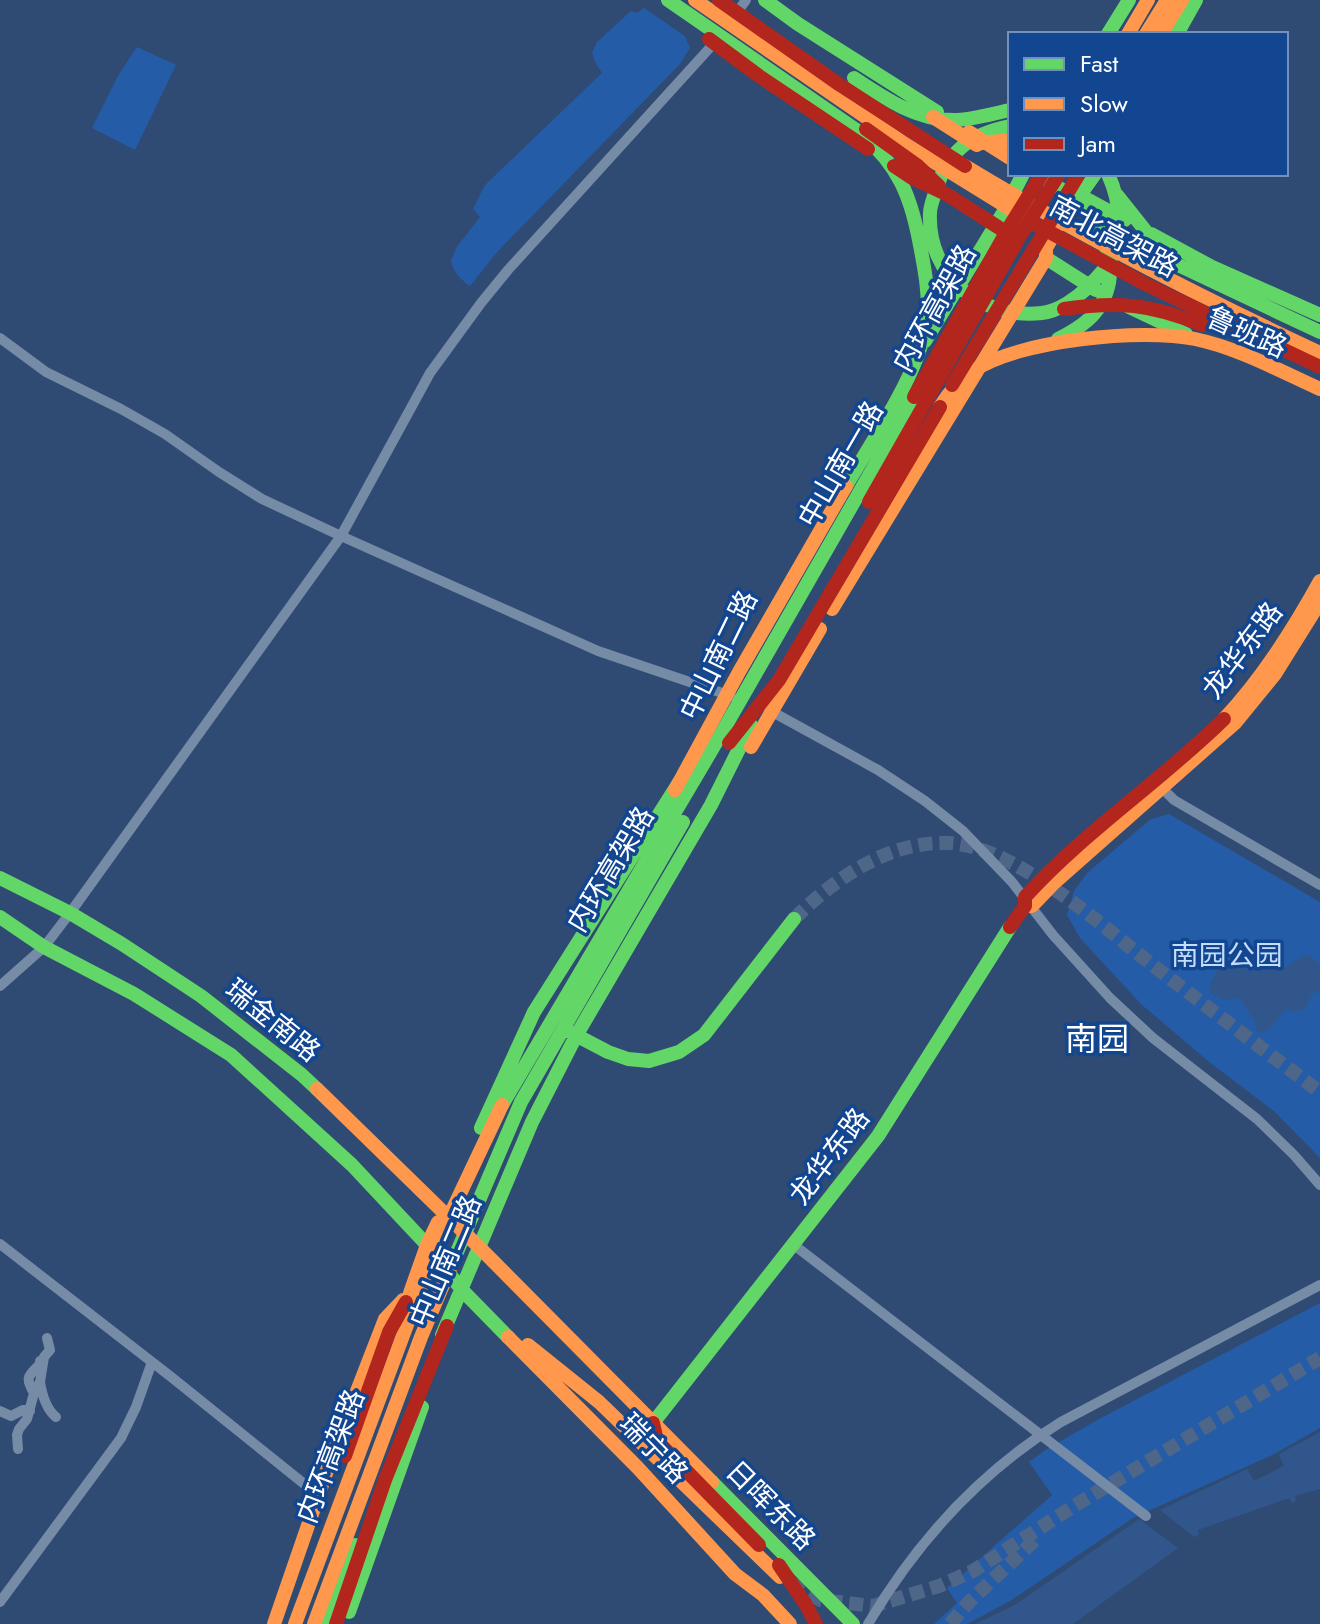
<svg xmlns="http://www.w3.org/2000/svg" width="1320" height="1624" viewBox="0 0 1320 1624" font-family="Jost,'Noto Sans SC',sans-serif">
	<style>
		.green { fill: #255ca8 }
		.water { fill: #31568c }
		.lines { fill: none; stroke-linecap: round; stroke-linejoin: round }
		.secondary-tunnel { stroke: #4e6688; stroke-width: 14; stroke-dasharray: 14 7; stroke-linecap: butt }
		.street { stroke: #768ba6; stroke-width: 10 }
		.fast { stroke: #63d668; stroke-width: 14 }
		.slow { stroke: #ff974d; stroke-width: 14 }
		.jam { stroke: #b3261e; stroke-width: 14 }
		.labels { text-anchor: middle; stroke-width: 7; stroke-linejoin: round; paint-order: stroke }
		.street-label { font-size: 28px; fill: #fff; stroke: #124690 }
		.park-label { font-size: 28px; fill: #c5ddfd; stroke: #124690 }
		.quarter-label { font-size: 32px; fill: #fff; stroke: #124690 }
	</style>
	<rect width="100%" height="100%" fill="#2f4b73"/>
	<path class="green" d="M 644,8 L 685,36 L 690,48 L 680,64 L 498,251 L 470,286 C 460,279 454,273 451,261 L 456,248 L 480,217 L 473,209 L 485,185 L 602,73 L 595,62 L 592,53 L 597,42 L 631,11 L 637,13 Z
		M 137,47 L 176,65 L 135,150 L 92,128 L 119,74 Z
		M 1169,814 L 1320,902 L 1320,1158 L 1275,1112 L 1208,1061 L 1141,1004 L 1080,938 L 1067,915 L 1074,891 L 1087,873 L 1151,819 Z
		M 1320,1303 L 1320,1428 L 1274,1454 L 1133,1518 L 1010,1601 L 967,1624 L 934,1624 L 957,1603 L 947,1588 L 1052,1495 L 1029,1462 L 1047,1449 L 1099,1419 Z"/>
	<path class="water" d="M 1245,954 L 1260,962 L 1285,967 L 1304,955 L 1310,956 L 1320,964 L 1320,991 L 1312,994 L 1306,1008 L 1296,1012 L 1286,1009 L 1269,1029 L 1261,1033 L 1256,1029 C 1256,1019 1247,1012 1243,1002 L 1238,998 L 1224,1000 L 1209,992 C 1212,972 1225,956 1245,954 Z
		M 1320,1432 L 1320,1489 L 1295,1496 L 1296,1501 L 1292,1503 L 1289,1498 L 1198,1530 L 1199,1535 L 1194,1537 L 1160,1510 L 1247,1469 L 1254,1481 L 1284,1466 L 1279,1454 Z
		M 1139,1519 L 1178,1548 L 1073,1624 L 975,1624 L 1015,1605 Z"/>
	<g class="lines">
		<path class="secondary-tunnel" d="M 794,919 C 834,879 888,841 948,843 C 1014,845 1103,927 1155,967 C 1210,1009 1265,1051 1320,1092
			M 791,1583 L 820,1600 L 873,1606 L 939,1586 L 973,1571 L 1074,1506 L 1320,1358
			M 950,1624 L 969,1602 L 1035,1540"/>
		<path class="street" d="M 735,15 L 746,0
			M 0,338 L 46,372 L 121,409 L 165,434 L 219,472 L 262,499 L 341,536 L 598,651 L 731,696
			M 769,710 L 878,770 L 925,801 L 963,831 L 1012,882 L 1053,935 L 1110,998 L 1153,1038 L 1257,1119 L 1294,1155 L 1320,1185
			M 1159,785 L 1174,800 L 1320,885
			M 0,986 L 44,947 L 70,913 L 341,536 L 430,373 L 481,303 L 508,270 L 716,41
			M 0,1244 L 170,1376 L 318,1495
			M 794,1245 L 1146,1516
			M 40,1382 C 42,1394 47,1410 56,1417
			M 34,1393 C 24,1376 29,1376 40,1364 L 40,1361
			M 0,1411 L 11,1416 L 23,1410 L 30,1411
			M 18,1449 L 17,1435 L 19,1429 L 27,1419 L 34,1393 L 40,1382 L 44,1357 L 50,1350 L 47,1338
			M 0,1602 L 121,1438 L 136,1407 L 152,1362
			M 868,1624 C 916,1543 980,1472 1061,1422 L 1320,1285"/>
		<path class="fast" d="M 668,0 L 862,134 C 898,166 910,194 919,240 C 924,266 930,294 927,320 C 920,373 873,439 846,486
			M 765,0 L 798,24 L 937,112
			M 1108,34 L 1129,0
			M 1177,34 L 1196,0
			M 854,78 C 884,98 916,120 953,120 C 972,120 991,114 1010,110
			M 1010,126 C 970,134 948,151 936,190 C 934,197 930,206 930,213 C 927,276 982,320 1042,313 C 1059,311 1077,298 1089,286 C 1094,280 1101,274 1105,268 C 1125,241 1121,202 1108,174
			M 1044,179 C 1053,184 1062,189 1070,195 C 1103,222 1125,272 1097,310 C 1088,323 1072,332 1058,339
			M 1079,195 L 1125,220
			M 1117,195 L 1160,249 L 1176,264 L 1320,332
			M 1073,205 L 1095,174
			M 1151,234 L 1212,267 L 1320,315
			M 1046,258 L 1096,290
			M 1129,307 L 1186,334
			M 925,341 L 1003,213 L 1023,174
			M 0,878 L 70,913 L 122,944 L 201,996 L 302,1075 L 317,1089
			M 0,917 L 44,947 L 134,994 L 231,1055 L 352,1165 L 427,1245 L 462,1290 L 508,1337
			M 568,1031 L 608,1052 L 628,1059 L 649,1061 L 679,1052 L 704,1035 L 794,919
			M 502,1105 L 717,741 L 914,397
			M 481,1128 L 534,1012 L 680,781
			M 454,1259 L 521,1102 L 683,822
			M 442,1335 L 532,1122 L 576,1036 L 711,805 L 751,725
			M 653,1423 L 878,1136 L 1010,927
			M 712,1482 L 853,1624
			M 349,1612 L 422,1407
			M 324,1624 L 355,1545"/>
		<path class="slow" d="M 695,0 L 905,144 L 1033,223
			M 1128,34 L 1148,0
			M 1146,34 L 1167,0
			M 1161,34 L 1182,0
			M 933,117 L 977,145
			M 969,132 L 1010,158
			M 981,143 L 1010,140
			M 965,166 C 1080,236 1199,296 1320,353
			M 940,407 C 948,394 960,379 973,371 C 1018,340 1142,328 1195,339 C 1238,348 1280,371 1320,389
			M 832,609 L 1046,258 L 1046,248 L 1056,231
			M 1224,719 C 1263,678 1293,630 1320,581
			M 751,747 L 820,629
			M 675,790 L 739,672 L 846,486
			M 1025,906 L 1032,906 L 1054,883 L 1235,723 L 1275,674 L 1320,602
			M 317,1089 L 479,1247 L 712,1482
			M 410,1293 L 427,1245 L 438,1222
			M 508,1337 L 638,1468 L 735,1574 L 763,1595 L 790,1624
			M 528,1345 L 599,1402 L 780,1577
			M 274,1624 L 333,1453 L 385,1319 L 403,1300
			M 295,1624 L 441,1234 L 502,1105
			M 314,1624 L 421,1337 L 454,1259"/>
		<path class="jam" d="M 719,0 L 840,85 L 965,166
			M 709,39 L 759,76 L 868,149
			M 866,129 L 918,166 L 939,186
			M 894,166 L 912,178 L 948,195 L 1001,229
			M 1033,223 L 1145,284 L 1320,367
			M 1064,309 C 1118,301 1151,304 1202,325
			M 952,385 L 1079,174
			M 914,397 L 1008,229 L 1042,174
			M 869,502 L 1020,236 L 1059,174
			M 729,743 L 779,680 L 940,407
			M 1010,927 L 1025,906 L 1025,897 C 1085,831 1161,781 1224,719
			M 653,1423 L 657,1441 L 759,1545
			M 345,1456 L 389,1332 L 406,1302
			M 779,1565 L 806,1605 L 816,1624
			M 336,1624 L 385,1480 L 447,1326"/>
	</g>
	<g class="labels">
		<g class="street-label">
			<text transform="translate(1114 236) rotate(28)" y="10">南北高架路</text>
			<text transform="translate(934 308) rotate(-61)" y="10">内环高架路</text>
			<text transform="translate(1247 332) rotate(24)" y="10">鲁班路</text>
			<text transform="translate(840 464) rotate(-60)" y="10">中山南一路</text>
			<text transform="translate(1242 650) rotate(-53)" y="10">龙华东路</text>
			<text transform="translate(718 655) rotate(-64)" y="10">中山南二路</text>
			<text transform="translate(610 869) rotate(-59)" y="10">内环高架路</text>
			<text transform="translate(273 1020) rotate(39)" y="10">瑞金南路</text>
			<text transform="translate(829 1156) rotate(-53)" y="10">龙华东路</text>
			<text transform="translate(445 1261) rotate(-67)" y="10">中山南二路</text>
			<text transform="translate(654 1448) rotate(46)" y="10">瑞宁路</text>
			<text transform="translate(330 1456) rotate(-69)" y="10">内环高架路</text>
			<text transform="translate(771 1505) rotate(45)" y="10">日晖东路</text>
		</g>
		<g class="park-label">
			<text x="1227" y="965">南园公园</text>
		</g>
		<g class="quarter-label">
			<text x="1097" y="1050">南园</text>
		</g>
	</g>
	<rect x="1008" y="32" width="280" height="144" fill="#124690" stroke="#7190bc" stroke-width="2"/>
	<rect x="1024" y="58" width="40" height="12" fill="#63d668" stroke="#7190bc" stroke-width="2"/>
	<text x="1080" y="72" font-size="24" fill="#ffffff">Fast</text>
	<rect x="1024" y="98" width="40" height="12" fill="#ff974d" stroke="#7190bc" stroke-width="2"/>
	<text x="1080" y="112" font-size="24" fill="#ffffff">Slow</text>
	<rect x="1024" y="138" width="40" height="12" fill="#b3261e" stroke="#7190bc" stroke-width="2"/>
	<text x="1080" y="152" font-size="24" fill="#ffffff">Jam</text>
</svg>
